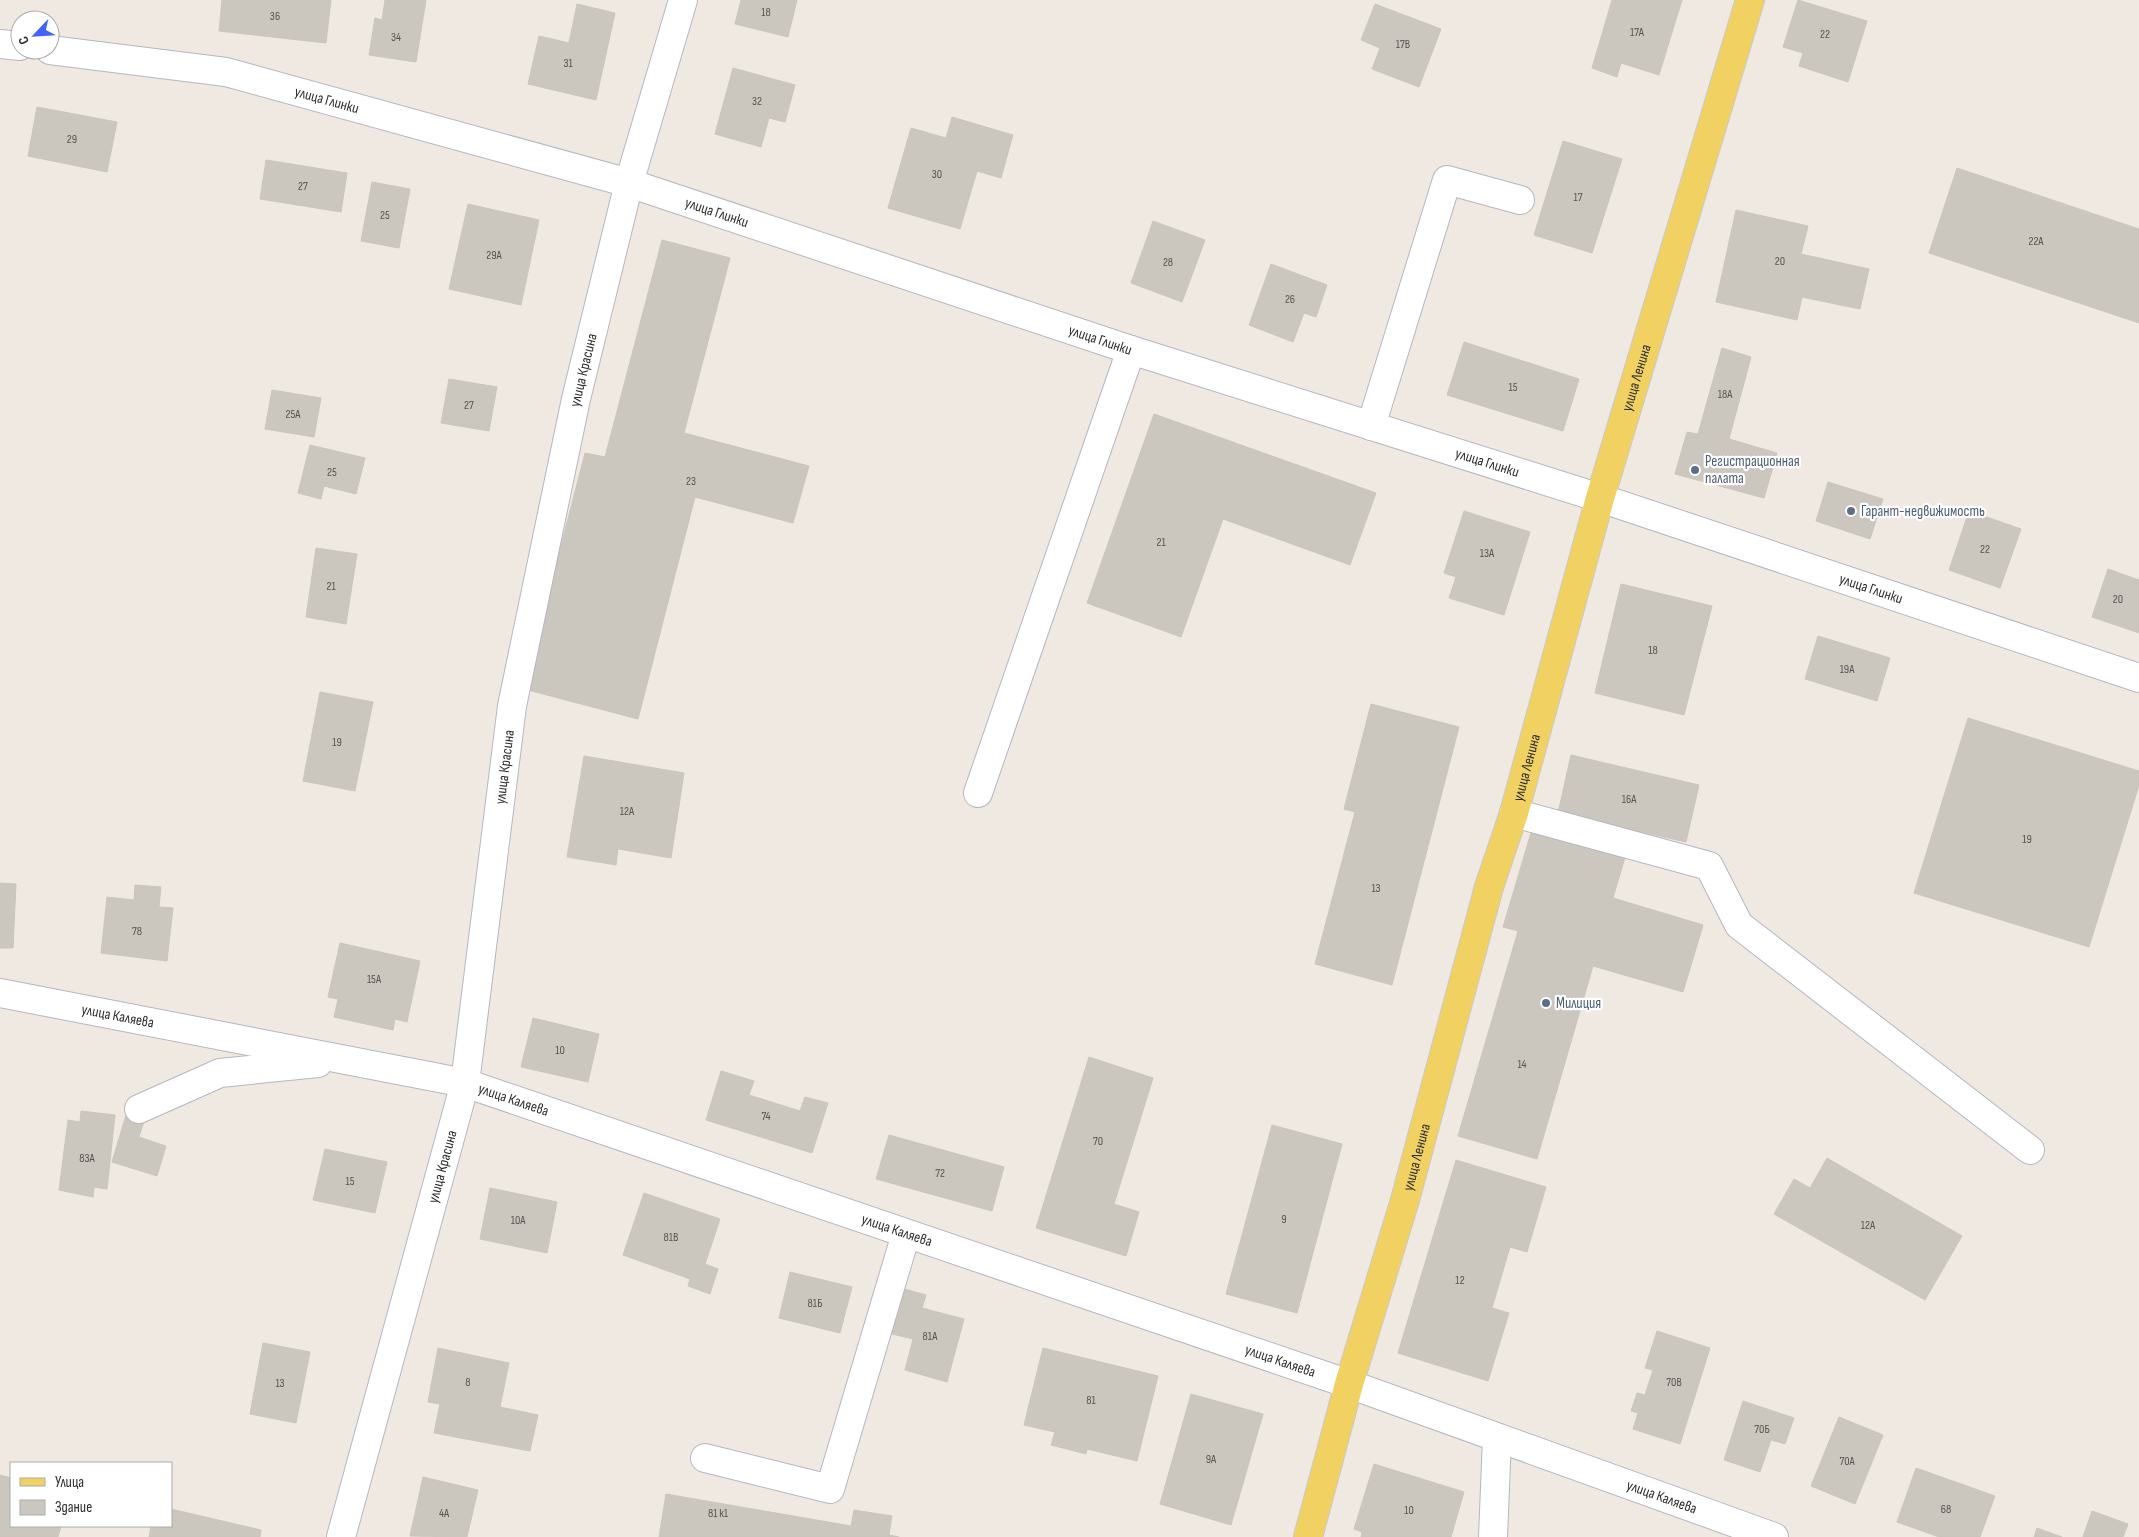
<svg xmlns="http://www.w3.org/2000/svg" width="2139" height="1537" viewBox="0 0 2139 1537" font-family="'Sofia Sans Condensed',sans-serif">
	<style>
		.building { fill: #cbc7bf; stroke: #cbc5ba }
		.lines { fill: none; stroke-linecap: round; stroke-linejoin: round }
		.minor-casing { stroke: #b4b7c1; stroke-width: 30 }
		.major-casing { stroke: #c9c9c9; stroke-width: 30 }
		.minor { stroke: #fff; stroke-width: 28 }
		.major { stroke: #f2d163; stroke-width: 28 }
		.service-dot { fill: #5c6f8a; stroke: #fff; stroke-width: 2 }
		.labels { text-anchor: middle; stroke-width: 4.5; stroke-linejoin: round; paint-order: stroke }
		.number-label { font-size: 12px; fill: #555452 }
		.street-label { font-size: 15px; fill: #2e2e2e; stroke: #fff }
		.service-label { font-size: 15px; fill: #4e5e75; stroke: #fff; text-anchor: start }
	</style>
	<rect width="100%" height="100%" fill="#efe9e1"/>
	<path class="building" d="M 222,0 L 331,0 L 326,43 L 219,31 Z
		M 385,0 L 426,0 L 416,62 L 369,55 L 375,18 L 382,20 Z
		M 741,0 L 797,0 L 788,37 L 735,24 Z
		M 1612,0 L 1682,0 L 1659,75 L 1621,63 L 1617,77 L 1592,68 Z
		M 1798,0 L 1867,21 L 1848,82 L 1799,66 L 1803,53 L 1783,47 Z
		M 577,4 L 615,13 L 596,100 L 528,84 L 539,36 L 569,43 Z
		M 1375,4 L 1441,29 L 1419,87 L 1372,69 L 1380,48 L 1361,40 Z
		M 733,68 L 795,85 L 785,122 L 769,118 L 761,147 L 715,134 Z
		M 37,107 L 117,122 L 107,172 L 28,156 Z
		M 952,117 L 1013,135 L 1001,178 L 977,171 L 960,229 L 888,208 L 911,128 L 946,138 Z
		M 1563,141 L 1622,159 L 1592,253 L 1534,235 Z
		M 266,160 L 347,173 L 341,212 L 260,199 Z
		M 1957,168 L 2139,229 L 2139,323 L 1929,253 Z
		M 372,182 L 410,189 L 399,248 L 361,241 Z
		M 468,204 L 539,220 L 521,305 L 449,289 Z
		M 1736,210 L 1808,226 L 1801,254 L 1869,269 L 1860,309 L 1802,297 L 1797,320 L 1716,302 Z
		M 1153,221 L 1205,240 L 1182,302 L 1131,283 Z
		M 662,240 L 730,258 L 684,433 L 809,466 L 793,523 L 695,497 L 638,719 L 524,689 L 585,453 L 605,457 Z
		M 1271,264 L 1327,285 L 1316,317 L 1304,313 L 1293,342 L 1249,325 Z
		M 1464,342 L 1579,379 L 1563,431 L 1447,395 Z
		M 1722,348 L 1751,357 L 1729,439 L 1777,453 L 1764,498 L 1675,474 L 1687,432 L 1698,434 Z
		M 449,379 L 497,387 L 489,431 L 441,423 Z
		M 272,390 L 321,398 L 314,437 L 265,429 Z
		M 1154,414 L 1376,493 L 1350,565 L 1223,519 L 1181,637 L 1087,603 Z
		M 310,445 L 365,458 L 356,494 L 324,486 L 321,499 L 298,493 Z
		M 1828,482 L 1883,499 L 1870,539 L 1816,521 Z
		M 1464,511 L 1530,532 L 1504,615 L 1449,598 L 1456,577 L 1444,573 Z
		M 1969,511 L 2021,529 L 2000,588 L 1949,570 Z
		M 316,548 L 357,554 L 346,624 L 306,617 Z
		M 2108,569 L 2139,580 L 2139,633 L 2092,617 Z
		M 1621,584 L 1712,606 L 1684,715 L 1595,693 Z
		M 1818,636 L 1890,658 L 1877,701 L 1805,679 Z
		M 320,692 L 373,702 L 355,791 L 303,781 Z
		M 1371,704 L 1459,727 L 1392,985 L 1315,964 L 1355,812 L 1344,809 Z
		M 1968,718 L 2139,771 L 2139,785 L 2089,947 L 1914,893 Z
		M 1571,755 L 1699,785 L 1686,842 L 1558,813 Z
		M 584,756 L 684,773 L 671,858 L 618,849 L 616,865 L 567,857 Z
		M 1533,826 L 1626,854 L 1613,898 L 1703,925 L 1683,992 L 1593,966 L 1537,1159 L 1458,1136 L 1518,931 L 1503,927 Z
		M 0,883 L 16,884 L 13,948 L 0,948 Z
		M 135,885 L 161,887 L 159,907 L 173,908 L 167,961 L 101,953 L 107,897 L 134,900 Z
		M 340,943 L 420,961 L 407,1022 L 395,1019 L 393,1030 L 334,1017 L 338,999 L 328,997 Z
		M 533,1018 L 599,1034 L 588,1082 L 521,1067 Z
		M 1089,1057 L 1153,1078 L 1114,1204 L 1139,1212 L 1126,1256 L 1036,1228 Z
		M 721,1071 L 754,1081 L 749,1095 L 800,1111 L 805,1097 L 828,1103 L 812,1153 L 706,1120 Z
		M 81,1111 L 115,1115 L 107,1189 L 94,1187 L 93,1197 L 59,1190 L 68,1120 L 80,1122 Z
		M 126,1115 L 144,1121 L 139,1137 L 166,1146 L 157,1176 L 112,1162 Z
		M 1272,1125 L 1342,1144 L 1297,1313 L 1226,1294 Z
		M 889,1135 L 1004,1167 L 992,1211 L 876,1179 Z
		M 325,1149 L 387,1162 L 375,1213 L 313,1200 Z
		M 1827,1158 L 1962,1236 L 1925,1300 L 1774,1214 L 1794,1179 L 1810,1188 Z
		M 1456,1160 L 1546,1187 L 1527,1252 L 1510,1247 L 1492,1308 L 1509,1313 L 1488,1381 L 1398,1353 Z
		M 490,1188 L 557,1202 L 547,1253 L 480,1239 Z
		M 644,1193 L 720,1219 L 705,1264 L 718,1269 L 710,1294 L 688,1286 L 690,1279 L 623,1255 Z
		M 790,1272 L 852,1287 L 840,1333 L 779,1318 Z
		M 901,1288 L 926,1295 L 922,1308 L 964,1319 L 947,1382 L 905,1370 L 913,1339 L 888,1333 Z
		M 1657,1331 L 1710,1348 L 1680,1444 L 1633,1429 L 1638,1413 L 1631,1411 L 1637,1393 L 1645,1395 L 1653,1370 L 1645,1368 Z
		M 263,1343 L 310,1352 L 296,1423 L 250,1414 Z
		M 438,1348 L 509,1363 L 500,1407 L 538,1415 L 530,1451 L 434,1433 L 440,1404 L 428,1402 Z
		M 1043,1348 L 1158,1376 L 1137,1461 L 1087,1449 L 1086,1454 L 1051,1445 L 1055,1432 L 1024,1425 Z
		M 1191,1394 L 1263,1414 L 1231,1525 L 1160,1504 Z
		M 1743,1401 L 1794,1418 L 1785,1444 L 1771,1440 L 1760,1472 L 1724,1460 Z
		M 1839,1417 L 1883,1435 L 1855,1504 L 1811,1486 Z
		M 1374,1464 L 1464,1492 L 1451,1537 L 1361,1537 L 1362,1532 L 1354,1529 Z
		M 1916,1468 L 1995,1496 L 1980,1537 L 1939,1537 L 1897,1522 Z
		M 0,1475 L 11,1478 L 11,1526 L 61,1526 L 58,1537 L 0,1537 Z
		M 423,1477 L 478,1490 L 467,1537 L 410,1536 Z
		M 666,1494 L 851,1526 L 854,1510 L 892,1516 L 889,1535 L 899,1537 L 659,1537 Z
		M 171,1509 L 261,1530 L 260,1537 L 149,1537 L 151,1526 L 171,1526 Z
		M 2092,1511 L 2128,1524 L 2123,1537 L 2083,1537 Z
		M 2037,1528 L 2062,1537 L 2034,1537 Z"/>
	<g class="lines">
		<defs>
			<g id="minor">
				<path d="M 0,44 L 20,46"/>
				<path id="s1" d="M 50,50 L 226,72 L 629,183 L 1131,350 L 1600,498 L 2139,678"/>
				<path d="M 1371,426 L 1447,180 L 1520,200"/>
				<path d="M 978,793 L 1131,350"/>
				<path d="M 1514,813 L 1709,866 L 1739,925 L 2030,1150"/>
				<path id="s2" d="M 0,993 L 465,1083 L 1349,1384 L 1774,1537"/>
				<path d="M 139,1109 L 220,1073 L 318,1063"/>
				<path d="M 705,1458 L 830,1489 L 906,1234"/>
				<path id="s3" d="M 341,1537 L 465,1083 L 512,706 L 576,399 L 629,183 L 683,0"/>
				<path d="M 1493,1537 L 1497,1438"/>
			</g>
			<g id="major">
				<path id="s4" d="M 1308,1537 L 1349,1384 L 1405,1200 L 1489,887 L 1514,813 L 1600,498 L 1750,0"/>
			</g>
		</defs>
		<use href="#minor" class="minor-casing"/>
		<use href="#major" class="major-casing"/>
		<use href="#minor" class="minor"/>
		<use href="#major" class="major"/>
	</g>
	<g class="service-dot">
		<circle cx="1695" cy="470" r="5"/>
		<circle cx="1851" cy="511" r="5"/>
		<circle cx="1546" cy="1003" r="5"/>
	</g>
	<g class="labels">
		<g class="number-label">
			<text x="766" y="16">18</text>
			<text x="275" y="20">36</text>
			<text x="1637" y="36">17А</text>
			<text x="1825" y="38">22</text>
			<text x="396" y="41">34</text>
			<text x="1403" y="48">17В</text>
			<text x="568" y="67">31</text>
			<text x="757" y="105">32</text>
			<text x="72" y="143">29</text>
			<text x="937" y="178">30</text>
			<text x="303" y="190">27</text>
			<text x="1578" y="201">17</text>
			<text x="385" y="219">25</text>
			<text x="2036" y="245">22А</text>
			<text x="494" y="259">29А</text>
			<text x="1780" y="265">20</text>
			<text x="1168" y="266">28</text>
			<text x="1290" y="303">26</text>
			<text x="1513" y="391">15</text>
			<text x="1725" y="398">18А</text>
			<text x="469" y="409">27</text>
			<text x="293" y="418">25А</text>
			<text x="332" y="476">25</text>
			<text x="691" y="485">23</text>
			<text x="1161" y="546">21</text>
			<text x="1985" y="553">22</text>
			<text x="1487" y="557">13А</text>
			<text x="331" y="590">21</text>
			<text x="2118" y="603">20</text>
			<text x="1653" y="654">18</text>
			<text x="1847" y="673">19А</text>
			<text x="337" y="746">19</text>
			<text x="1629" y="803">16А</text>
			<text x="627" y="815">12А</text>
			<text x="2027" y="843">19</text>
			<text x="1376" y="892">13</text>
			<text x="137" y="935">78</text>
			<text x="374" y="983">15А</text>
			<text x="560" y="1054">10</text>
			<text x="1522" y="1068">14</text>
			<text x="766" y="1120">74</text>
			<text x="1098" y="1145">70</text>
			<text x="87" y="1162">83А</text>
			<text x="940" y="1177">72</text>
			<text x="350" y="1185">15</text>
			<text x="1284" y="1223">9</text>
			<text x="518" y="1224">10А</text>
			<text x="1868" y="1229">12А</text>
			<text x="671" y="1241">81В</text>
			<text x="1460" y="1284">12</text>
			<text x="815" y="1307">81Б</text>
			<text x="930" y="1340">81А</text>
			<text x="468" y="1386">8</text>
			<text x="1674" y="1386">70В</text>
			<text x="280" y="1387">13</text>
			<text x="1091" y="1404">81</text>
			<text x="1762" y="1433">70Б</text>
			<text x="1211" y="1463">9А</text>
			<text x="1847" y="1465">70А</text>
			<text x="1946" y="1513">68</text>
			<text x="1409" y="1514">10</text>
			<text x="444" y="1517">4А</text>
			<text x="718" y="1517">81 к1</text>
		</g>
		<g class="street-label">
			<text dy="5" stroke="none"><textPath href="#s1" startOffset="282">улица Глинки</textPath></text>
			<text dy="5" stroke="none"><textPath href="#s1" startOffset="688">улица Глинки</textPath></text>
			<text dy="5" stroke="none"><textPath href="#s1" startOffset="1092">улица Глинки</textPath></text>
			<text dy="5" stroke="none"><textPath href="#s3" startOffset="1194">улица Красина</textPath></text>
			<text dy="5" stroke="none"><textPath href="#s4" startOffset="1205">улица Ленина</textPath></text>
			<text dy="5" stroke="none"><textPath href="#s1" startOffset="1498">улица Глинки</textPath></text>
			<text dy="5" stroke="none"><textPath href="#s1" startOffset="1902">улица Глинки</textPath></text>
			<text dy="5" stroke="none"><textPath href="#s3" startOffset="789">улица Красина</textPath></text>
			<text dy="5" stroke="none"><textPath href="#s4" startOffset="800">улица Ленина</textPath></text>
			<text dy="5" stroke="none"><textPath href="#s2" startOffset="120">улица Каляева</textPath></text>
			<text dy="5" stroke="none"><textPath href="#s2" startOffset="525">улица Каляева</textPath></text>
			<text dy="5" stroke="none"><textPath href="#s4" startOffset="395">улица Ленина</textPath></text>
			<text dy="5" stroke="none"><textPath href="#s3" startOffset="384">улица Красина</textPath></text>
			<text dy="5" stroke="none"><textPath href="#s2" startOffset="930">улица Каляева</textPath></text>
			<text dy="5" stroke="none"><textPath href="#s2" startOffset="1335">улица Каляева</textPath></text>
			<text dy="5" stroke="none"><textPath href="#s2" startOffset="1740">улица Каляева</textPath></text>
		</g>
		<g class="service-label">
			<text x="1705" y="466">Регистрационная<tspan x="1705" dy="17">палата</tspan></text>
			<text x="1861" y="516">Гарант-недвижимость</text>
			<text x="1556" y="1008">Милиция</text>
		</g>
	</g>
	<rect x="10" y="1462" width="162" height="65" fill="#ffffff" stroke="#ababab"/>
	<rect x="20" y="1478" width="25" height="8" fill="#f2d163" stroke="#ababab"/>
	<text x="55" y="1487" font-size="15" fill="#2e2e2e">Улица</text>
	<rect x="20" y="1500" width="25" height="15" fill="#cbc7bf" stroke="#ababab"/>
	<text x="55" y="1512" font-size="15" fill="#2e2e2e">Здание</text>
	<g transform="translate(35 35) rotate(245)"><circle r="24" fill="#ffffff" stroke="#ababab"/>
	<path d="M0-4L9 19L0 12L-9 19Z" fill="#4264fb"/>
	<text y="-8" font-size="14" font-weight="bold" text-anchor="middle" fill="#2e2e2e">С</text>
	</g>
</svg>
